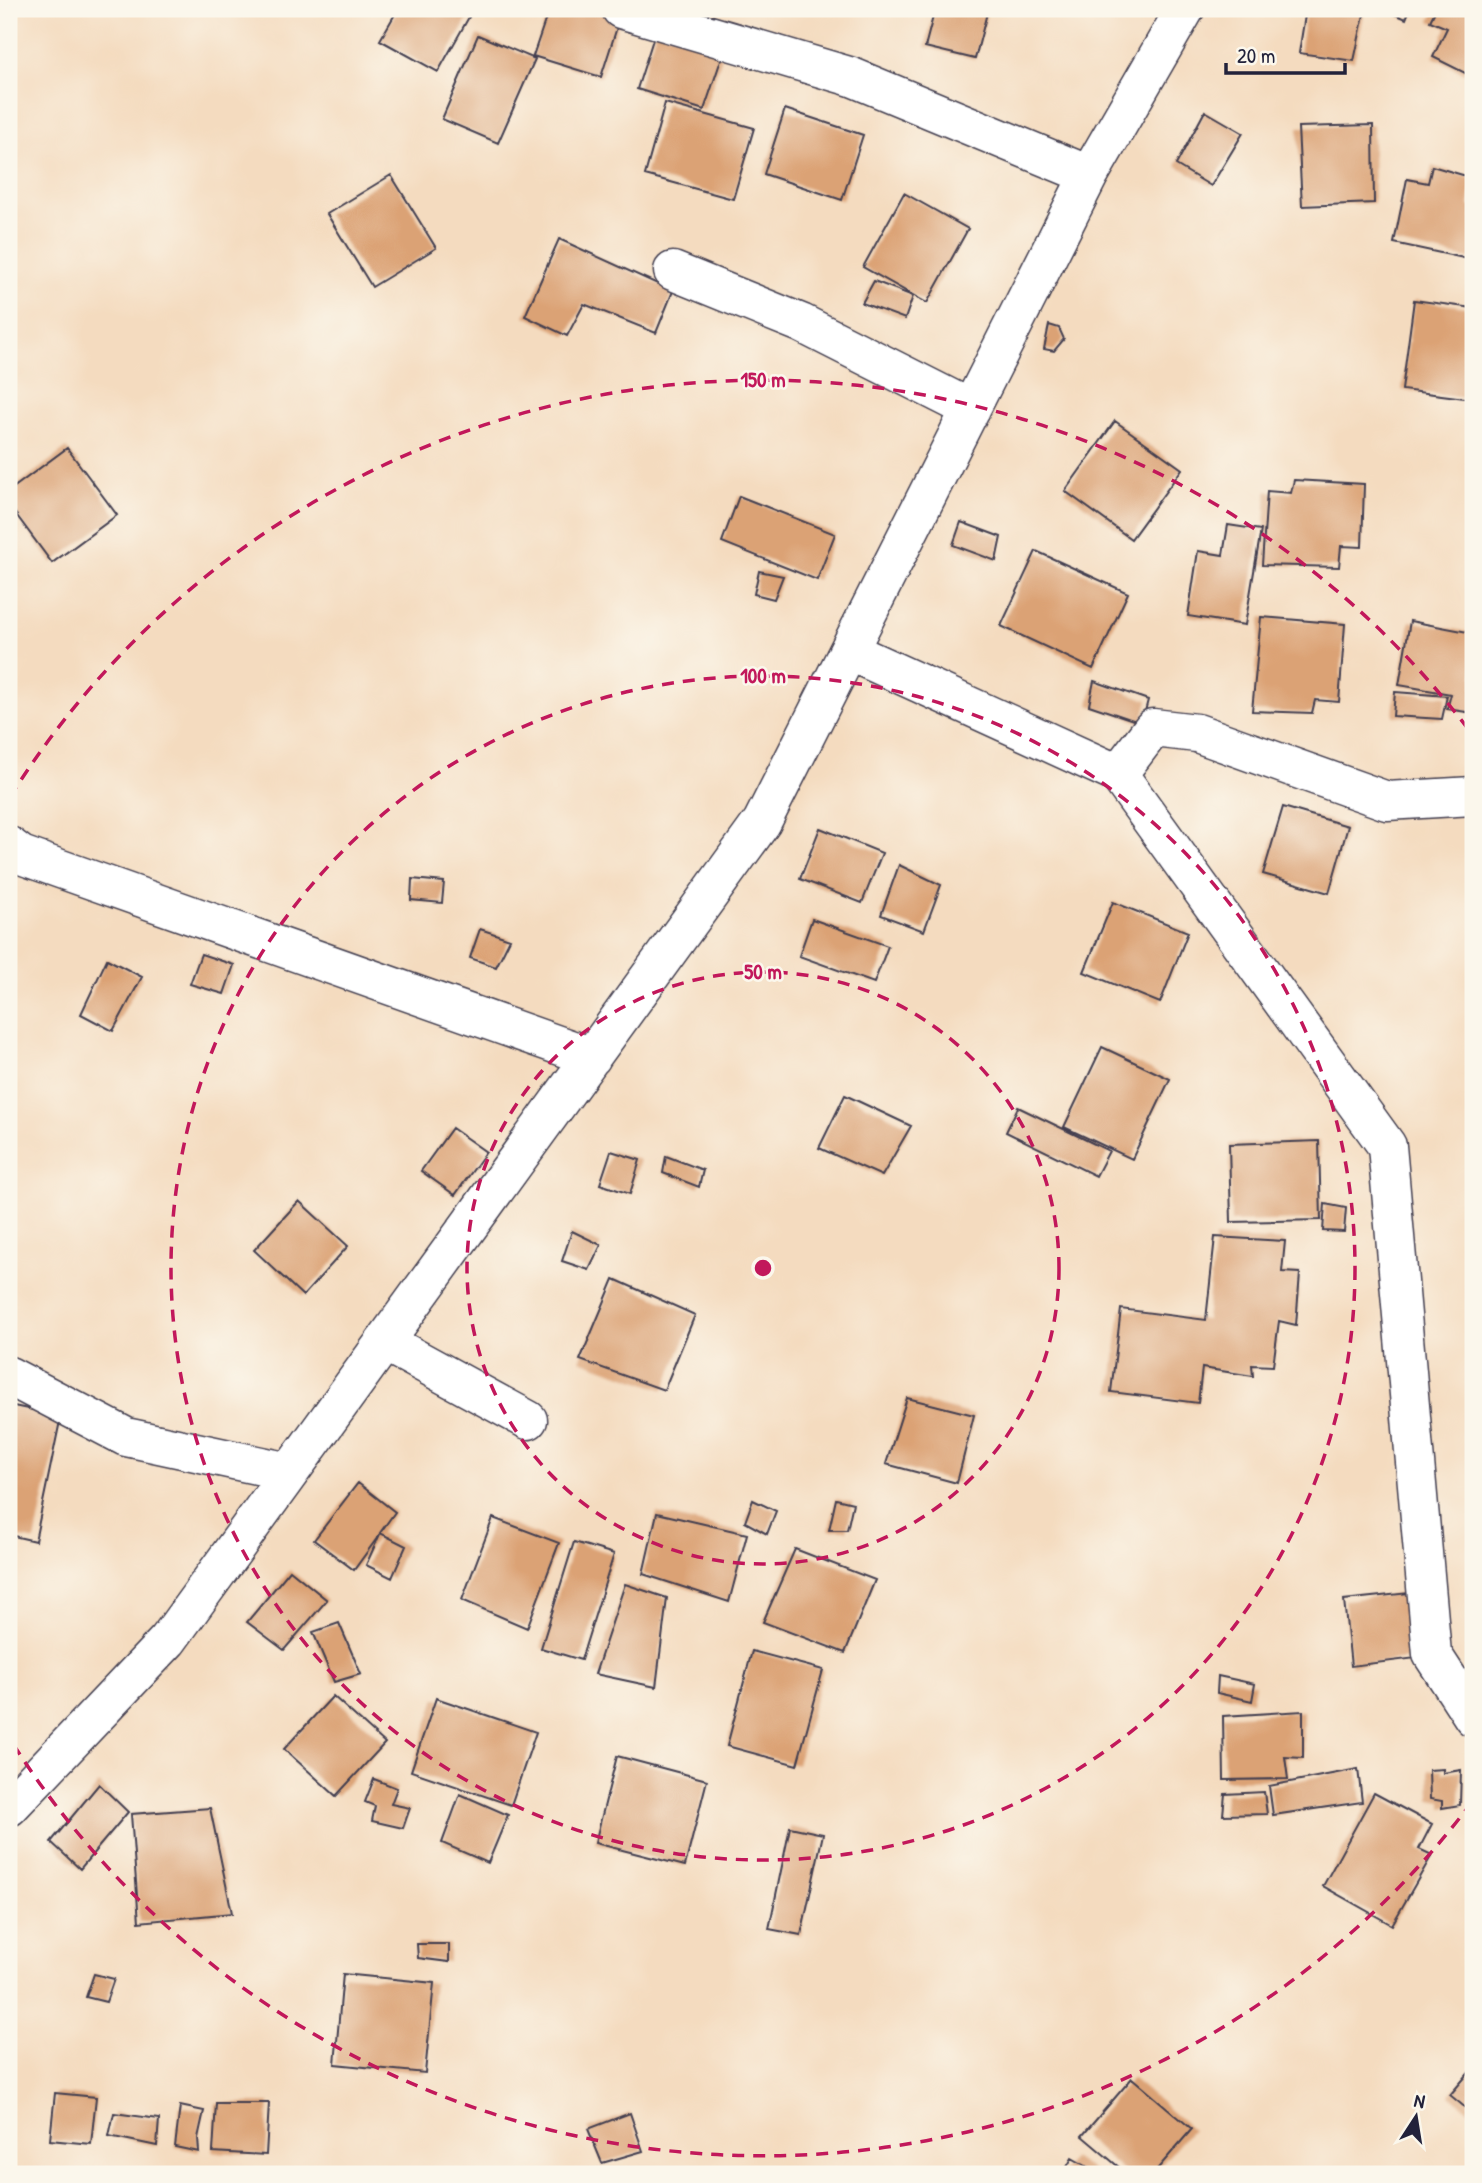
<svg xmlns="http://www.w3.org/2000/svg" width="1482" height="2183" viewBox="0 0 1482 2183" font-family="'Patrick Hand',sans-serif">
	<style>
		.building { fill: #dba275 }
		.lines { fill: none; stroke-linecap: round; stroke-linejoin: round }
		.minor-casing { stroke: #423e4f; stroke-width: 41 }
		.minor { stroke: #fff; stroke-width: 38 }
		.ring { fill: none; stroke: #c2185b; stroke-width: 3.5; stroke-dasharray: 12 9 }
		.centre { fill: #c2185b; stroke: #fbf7ec; stroke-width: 3.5 }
		.ring-label { font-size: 21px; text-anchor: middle; font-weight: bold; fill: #c2185b; stroke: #fbf7ec; stroke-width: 5; stroke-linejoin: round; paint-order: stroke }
	</style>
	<rect width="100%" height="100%" fill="#fbf7ec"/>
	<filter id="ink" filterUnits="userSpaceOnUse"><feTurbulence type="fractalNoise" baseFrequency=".0143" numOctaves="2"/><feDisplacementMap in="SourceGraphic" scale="14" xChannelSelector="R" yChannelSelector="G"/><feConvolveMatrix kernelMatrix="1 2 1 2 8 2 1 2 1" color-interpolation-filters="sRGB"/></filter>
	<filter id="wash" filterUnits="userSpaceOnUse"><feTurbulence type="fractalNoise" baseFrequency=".00686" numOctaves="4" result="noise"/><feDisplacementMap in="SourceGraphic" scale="28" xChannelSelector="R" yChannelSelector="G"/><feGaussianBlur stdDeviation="1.57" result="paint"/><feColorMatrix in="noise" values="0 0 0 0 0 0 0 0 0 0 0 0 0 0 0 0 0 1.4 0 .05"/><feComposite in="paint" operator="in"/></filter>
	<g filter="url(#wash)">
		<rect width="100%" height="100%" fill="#f4dbbf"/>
		<g id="blocks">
			<path class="building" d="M 398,9 L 453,9 L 469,17 L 438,72 L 380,40 Z
				M 549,9 L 591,9 L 620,18 L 601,77 L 533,56 Z
				M 935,9 L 988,9 L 975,59 L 925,47 Z
				M 1306,9 L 1365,10 L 1354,61 L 1299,53 Z
				M 1383,9 L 1410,9 L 1406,19 Z
				M 1436,9 L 1473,9 L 1473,77 L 1433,57 L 1447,28 L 1430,21 Z
				M 656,30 L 724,51 L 704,110 L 637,89 Z
				M 478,35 L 535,59 L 498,143 L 442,119 Z
				M 665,103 L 754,128 L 733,199 L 645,175 Z
				M 785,109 L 863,135 L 842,200 L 764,174 Z
				M 1205,111 L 1243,133 L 1211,186 L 1176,165 Z
				M 1373,125 L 1374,203 L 1302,206 L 1298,127 Z
				M 1432,166 L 1473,178 L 1469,206 L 1473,207 L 1473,260 L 1394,243 L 1407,179 L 1428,183 Z
				M 391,175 L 436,248 L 372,287 L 327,214 Z
				M 904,193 L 968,229 L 927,303 L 863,267 Z
				M 559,239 L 673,291 L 656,333 L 584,304 L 567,336 L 525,316 Z
				M 874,281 L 913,296 L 905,319 L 862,303 Z
				M 1414,300 L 1473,308 L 1473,399 L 1402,390 Z
				M 1049,325 L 1059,328 L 1064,339 L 1054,351 L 1044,349 Z
				M 1115,421 L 1182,469 L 1131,539 L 1065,491 Z
				M 67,448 L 117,515 L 52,563 L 9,505 L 9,491 Z
				M 1294,480 L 1364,484 L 1362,547 L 1341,546 L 1339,567 L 1262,565 L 1267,491 L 1291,493 Z
				M 739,496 L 835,534 L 817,580 L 722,542 Z
				M 961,522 L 1001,537 L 996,561 L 953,545 Z
				M 1228,525 L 1261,530 L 1245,625 L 1188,616 L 1198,551 L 1223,555 Z
				M 1036,551 L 1128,593 L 1093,669 L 1001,626 Z
				M 759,571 L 783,576 L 774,599 L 754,594 Z
				M 1261,617 L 1345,624 L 1339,702 L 1315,700 L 1312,713 L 1252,711 Z
				M 1410,621 L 1473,633 L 1473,713 L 1447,709 L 1451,694 L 1399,685 Z
				M 1094,681 L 1148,700 L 1142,723 L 1089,705 Z
				M 1395,692 L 1447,696 L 1442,719 L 1393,716 Z
				M 1283,807 L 1348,826 L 1329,893 L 1263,874 Z
				M 820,828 L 882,853 L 862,903 L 800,879 Z
				M 899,865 L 941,885 L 924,931 L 881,915 Z
				M 412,879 L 444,882 L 442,903 L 411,900 Z
				M 1113,902 L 1188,932 L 1160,1003 L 1084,972 Z
				M 812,919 L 888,946 L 874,983 L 799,956 Z
				M 480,929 L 510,939 L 496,967 L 470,958 Z
				M 201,954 L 234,965 L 224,994 L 190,984 Z
				M 107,959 L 142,977 L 113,1031 L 81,1014 Z
				M 1102,1047 L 1170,1079 L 1132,1159 L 1064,1127 Z
				M 845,1095 L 911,1126 L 882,1176 L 819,1148 Z
				M 1018,1107 L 1109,1151 L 1096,1176 L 1006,1132 Z
				M 452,1128 L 486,1152 L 455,1195 L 421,1171 Z
				M 1319,1141 L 1321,1220 L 1231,1222 L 1229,1144 Z
				M 611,1151 L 640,1160 L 630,1194 L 600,1184 Z
				M 666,1156 L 703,1170 L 699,1187 L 663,1173 Z
				M 299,1201 L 348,1246 L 303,1296 L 254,1250 Z
				M 1325,1204 L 1346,1208 L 1344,1232 L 1323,1231 Z
				M 572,1231 L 601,1245 L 589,1270 L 562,1261 Z
				M 1215,1237 L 1285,1241 L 1282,1272 L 1300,1273 L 1296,1325 L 1279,1321 L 1273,1366 L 1252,1365 L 1253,1376 L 1202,1368 L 1198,1403 L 1111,1392 L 1121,1309 L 1206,1320 Z
				M 614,1279 L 695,1315 L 664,1390 L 580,1360 Z
				M 907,1398 L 974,1415 L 957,1483 L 886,1464 Z
				M 9,1405 L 61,1416 L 35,1541 L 9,1535 Z
				M 358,1483 L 395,1512 L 380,1533 L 406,1546 L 392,1578 L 366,1565 L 380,1534 L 354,1570 L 314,1540 Z
				M 836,1499 L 853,1503 L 847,1530 L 829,1530 Z
				M 753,1500 L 776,1511 L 767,1534 L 745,1522 Z
				M 657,1513 L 747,1534 L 729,1602 L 643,1574 Z
				M 493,1518 L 559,1543 L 527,1628 L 462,1600 Z
				M 574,1542 L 614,1554 L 581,1660 L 541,1648 Z
				M 795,1549 L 875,1580 L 845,1653 L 763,1622 Z
				M 290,1570 L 327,1600 L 284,1650 L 247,1622 Z
				M 625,1584 L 667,1598 L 656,1687 L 595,1674 Z
				M 1409,1593 L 1417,1658 L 1351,1666 L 1344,1600 Z
				M 339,1623 L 361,1674 L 334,1682 L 313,1632 Z
				M 752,1651 L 823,1670 L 797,1765 L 727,1746 Z
				M 1218,1676 L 1255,1684 L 1252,1701 L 1217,1693 Z
				M 333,1696 L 385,1743 L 336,1796 L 284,1749 Z
				M 436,1698 L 536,1732 L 511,1805 L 411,1771 Z
				M 1303,1711 L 1303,1758 L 1285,1757 L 1288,1779 L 1224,1780 L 1223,1716 Z
				M 617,1756 L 707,1780 L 685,1866 L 595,1843 Z
				M 1358,1769 L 1362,1802 L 1273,1815 L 1269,1786 Z
				M 1443,1769 L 1443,1773 L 1461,1770 L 1460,1805 L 1442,1808 L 1442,1801 L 1430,1799 L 1429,1770 Z
				M 374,1779 L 397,1788 L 391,1804 L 410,1808 L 403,1828 L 372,1821 L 375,1806 L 365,1802 Z
				M 99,1784 L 128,1812 L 80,1869 L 51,1842 Z
				M 1264,1792 L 1267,1814 L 1223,1815 L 1225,1794 Z
				M 1374,1793 L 1432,1824 L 1419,1849 L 1432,1855 L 1392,1925 L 1323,1886 Z
				M 460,1794 L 508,1815 L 488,1863 L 442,1843 Z
				M 210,1808 L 232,1913 L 139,1922 L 131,1814 Z
				M 790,1827 L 823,1834 L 801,1935 L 769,1929 Z
				M 417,1944 L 449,1944 L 449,1962 L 418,1958 Z
				M 94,1974 L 114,1979 L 106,2002 L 86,1997 Z
				M 343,1974 L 434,1983 L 425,2073 L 335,2064 Z
				M 1473,2068 L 1473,2114 L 1450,2095 Z
				M 1132,2078 L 1192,2129 L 1153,2174 L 1127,2174 L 1082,2136 Z
				M 55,2093 L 96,2097 L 91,2144 L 50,2140 Z
				M 216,2103 L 269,2103 L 266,2155 L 213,2152 Z
				M 180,2106 L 204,2111 L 198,2138 L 199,2152 L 175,2147 Z
				M 114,2113 L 159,2119 L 157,2146 L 109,2136 Z
				M 630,2113 L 643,2151 L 602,2163 L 588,2129 Z
				M 1072,2158 L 1100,2174 L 1063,2174 Z"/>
		</g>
	</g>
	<g filter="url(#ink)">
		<use href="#blocks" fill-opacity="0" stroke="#423e4f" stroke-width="2"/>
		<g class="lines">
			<defs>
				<path id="minor" d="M 621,9 L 852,77 L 1089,175
					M 673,271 L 801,323 L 971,409
					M 849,651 L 1118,774 L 1387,1146 L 1432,1654 L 1473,1717
					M 1118,774 L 1153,728 L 1197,733 L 1387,801 L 1473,796
					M 9,846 L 21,855 L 592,1057
					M 385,1342 L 528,1420
					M 9,1376 L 126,1437 L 290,1472
					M 9,1807 L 168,1640 L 762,822 L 1089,175 L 1185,9"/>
			</defs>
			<use href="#minor" class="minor-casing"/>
			<use href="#minor" class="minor"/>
		</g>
	</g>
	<g class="ring">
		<circle cx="763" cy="1268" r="296"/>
		<circle cx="763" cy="1268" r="592"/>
		<path d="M1472 1802A888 888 0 0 1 10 1739M10 797A888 888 0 0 1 1472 734"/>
	</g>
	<circle cx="763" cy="1268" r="10" class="centre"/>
	<g class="ring-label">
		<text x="763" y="387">150 m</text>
		<text x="763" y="683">100 m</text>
		<text x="763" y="979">50 m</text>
	</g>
	<rect width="1482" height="2183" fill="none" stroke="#fbf7ec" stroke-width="35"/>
	<g transform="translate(1416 2117) rotate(12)" stroke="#fbf7ec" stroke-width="5" paint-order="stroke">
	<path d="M0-5L12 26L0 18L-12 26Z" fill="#22223b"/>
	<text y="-10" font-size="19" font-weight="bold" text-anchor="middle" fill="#22223b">N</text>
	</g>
	<path d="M1226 63v10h119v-10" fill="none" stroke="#22223b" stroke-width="3.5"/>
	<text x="1237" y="63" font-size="21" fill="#22223b" stroke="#fbf7ec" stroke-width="5" paint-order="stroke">20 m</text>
</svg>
